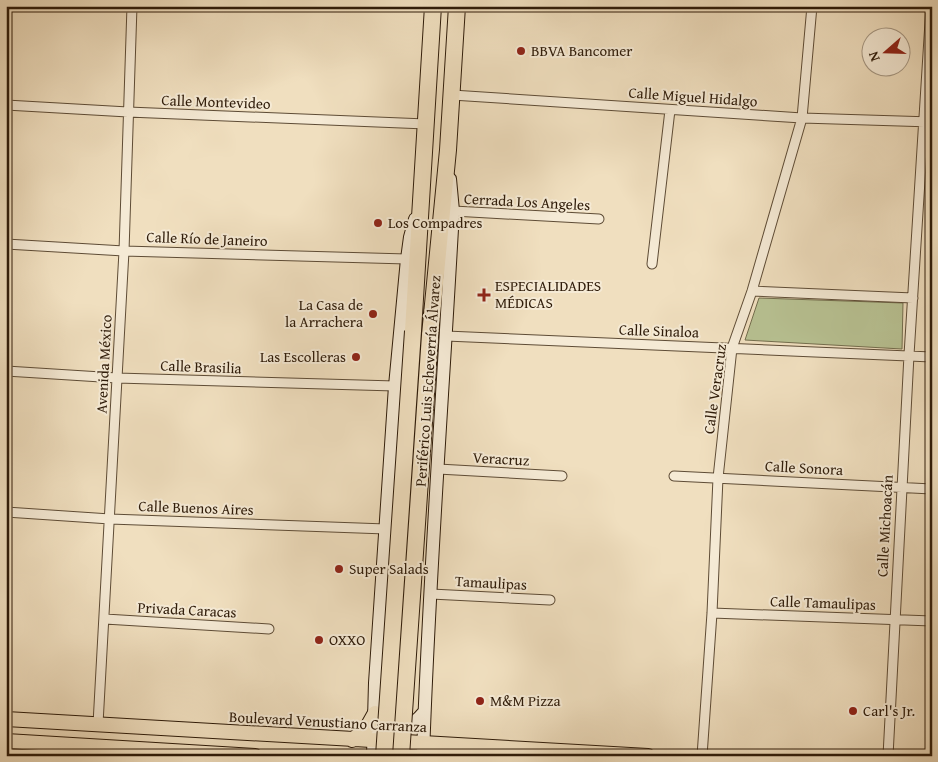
<svg xmlns="http://www.w3.org/2000/svg" width="938" height="762" viewBox="0 0 938 762" font-family="'Gentium Book Plus',serif">
	<style>
		.green { fill: #b8c293; stroke: #736e4e }
		.lines { fill: none; stroke-linecap: round; stroke-linejoin: round }
		.street-casing { stroke: #5e4c36; stroke-width: 11 }
		.secondary-casing { stroke: #2e1b09; stroke-width: 14 }
		.primary-casing { stroke: #2e1b09; stroke-width: 16 }
		.highway-casing { stroke: #2e1b09; stroke-width: 18 }
		.street { stroke: #f5ead5; stroke-width: 9 }
		.secondary { stroke: #f5ead5; stroke-width: 12 }
		.primary { stroke: #f0dfbf; stroke-width: 14 }
		.highway { stroke: #f0dfbf; stroke-width: 16 }
		.highway-bridge-casing { stroke: #2e1b09; stroke-width: 18; stroke-linecap: butt }
		.highway-bridge { stroke: #f0dfbf; stroke-width: 16 }
		.poi-dot { fill: #8f2418; stroke: #f5ead5; stroke-width: 2 }
		.labels { text-anchor: middle; stroke-width: 4; stroke-linejoin: round; paint-order: stroke }
		.poi-label { font-size: 15px; fill: #2e1b09; stroke: #f5ead5; text-anchor: start }
		.street-label { font-size: 15px; fill: #2e1b09; stroke: #f5ead5 }
	</style>
	<rect width="100%" height="100%" fill="#f0dfbf"/>
	<filter id="stains"><feTurbulence type="fractalNoise" baseFrequency=".004" numOctaves="4"/><feColorMatrix values="0 0 0 0 .2 0 0 0 0 .09 0 0 0 0 .02 0 0 0 .5 -.17"/></filter>
	<radialGradient id="worn" r=".72"><stop offset=".6" stop-color="#630" stop-opacity="0"/><stop offset="1" stop-color="#630" stop-opacity=".3"/></radialGradient>
	<path class="green" d="M 759,298 L 903,303 L 902,349 L 745,340 Z"/>
	<g class="lines">
		<defs>
			<path id="street" d="M 452,95 L 802,118 L 932,122
				M 6,105 L 128,112 L 426,124
				M 453,211 L 599,219
				M 6,244 L 124,251 L 407,259
				M 652,264 L 670,110
				M 752,291 L 913,298
				M 446,336 L 932,357
				M 6,371 L 117,378 L 395,386
				M 438,469 L 562,476
				M 674,476 L 932,489
				M 6,512 L 110,519 L 386,529
				M 431,594 L 550,600
				M 712,613 L 932,621
				M 105,619 L 269,629
				M 98,724 L 124,251 L 132,6
				M 702,756 L 712,613 L 718,478 L 732,348 L 752,291 L 802,118 L 812,6
				M 888,756 L 909,355 L 931,6"/>
			<path id="secondary" d="M 381,715 C 397,734 410,729 424,712
				M 373,756 L 375,683 L 395,386 L 407,259 L 410,237 L 415,219
				M 423,756 C 429,574 443,393 453,211 L 450,179"/>
			<path id="primary" d="M 6,719 L 648,756
				M 352,740 L 366,729 L 375,713
				M 6,741 L 255,756"/>
			<path id="highway" d="M 413,331 L 433,6
				M 430,335 L 448,150 L 457,6"/>
		</defs>
		<use href="#street" class="street-casing"/>
		<use href="#secondary" class="secondary-casing"/>
		<use href="#primary" class="primary-casing"/>
		<use href="#highway" class="highway-casing"/>
		<use href="#street" class="street"/>
		<use href="#secondary" class="secondary"/>
		<use href="#primary" class="primary"/>
		<use href="#highway" class="highway"/>
		<defs>
			<path id="highway-bridge" d="M 384,756 L 413,331
				M 401,756 L 430,335"/>
		</defs>
		<use href="#highway-bridge" class="highway-bridge-casing"/>
		<use href="#highway-bridge" class="highway-bridge"/>
	</g>
	<g class="poi-dot">
		<circle cx="521" cy="51" r="5"/>
		<circle cx="378" cy="223" r="5"/>
		<path d="M481.5 287.5h5v5h5v5h-5v5h-5v-5h-5v-5h5z"/>
		<circle cx="373" cy="314" r="5"/>
		<circle cx="356" cy="357" r="5"/>
		<circle cx="339" cy="569" r="5"/>
		<circle cx="319" cy="640" r="5"/>
		<circle cx="480" cy="701" r="5"/>
		<circle cx="853" cy="711" r="5"/>
	</g>
	<g class="labels">
		<g class="poi-label">
			<text x="531" y="56">BBVA Bancomer</text>
			<text x="388" y="228">Los Compadres</text>
			<text x="495" y="291">ESPECIALIDADES<tspan x="495" dy="17">MÉDICAS</tspan></text>
			<text x="363" y="310" text-anchor="end">La Casa de<tspan x="363" dy="17">la Arrachera</tspan></text>
			<text x="346" y="362" text-anchor="end">Las Escolleras</text>
			<text x="349" y="574">Super Salads</text>
			<text x="329" y="645">OXXO</text>
			<text x="490" y="706">M&amp;M Pizza</text>
			<text x="863" y="716">Carl's Jr.</text>
		</g>
		<g class="street-label">
			<text transform="translate(693 97) rotate(4)" y="5">Calle Miguel Hidalgo</text>
			<text transform="translate(216 102) rotate(2)" y="5">Calle Montevideo</text>
			<text transform="translate(527 202) rotate(3)" y="5">Cerrada Los Angeles</text>
			<text transform="translate(207 239) rotate(2)" y="5">Calle Río de Janeiro</text>
			<text transform="translate(659 331) rotate(2)" y="5">Calle Sinaloa</text>
			<text transform="translate(104 364) rotate(-87)" y="5">Avenida México</text>
			<text transform="translate(201 367) rotate(2)" y="5">Calle Brasilia</text>
			<text transform="translate(428 381) rotate(-86)" y="5">Periférico Luis Echeverría Álvarez</text>
			<text transform="translate(715 389) rotate(-82)" y="5">Calle Veracruz</text>
			<text transform="translate(501 459) rotate(3)" y="5">Veracruz</text>
			<text transform="translate(804 468) rotate(3)" y="5">Calle Sonora</text>
			<text transform="translate(196 508) rotate(2)" y="5">Calle Buenos Aires</text>
			<text transform="translate(885 526) rotate(-87)" y="5">Calle Michoacán</text>
			<text transform="translate(491 583) rotate(3)" y="5">Tamaulipas</text>
			<text transform="translate(823 603) rotate(2)" y="5">Calle Tamaulipas</text>
			<text transform="translate(187 610) rotate(3)" y="5">Privada Caracas</text>
			<text transform="translate(328 722) rotate(3)" y="5">Boulevard Venustiano Carranza</text>
		</g>
	</g>
	<rect width="938" height="762" fill="none" stroke="#f0dfbf" stroke-width="25"/>
	<rect x="8" y="8" width="923" height="747" fill="none" stroke="#2e1b09" stroke-width="2.5"/>
	<rect x="12" y="12" width="913" height="737" fill="none" stroke="#2e1b09"/>
	<g transform="translate(886 52) rotate(250)"><circle r="24" fill="#f5ead5" stroke="#a59783"/>
	<path d="M0-4L9 19L0 12L-9 19Z" fill="#8f2418"/>
	<text y="-8" font-size="14" font-weight="bold" text-anchor="middle" fill="#2e1b09">N</text>
	</g>
	<rect width="100%" height="100%" filter="url(#stains)"/>
	<rect width="100%" height="100%" fill="url(#worn)"/>
</svg>
